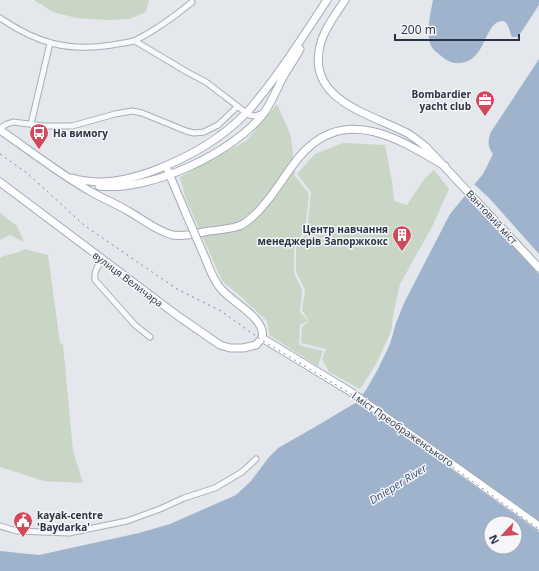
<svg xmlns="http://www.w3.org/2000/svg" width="539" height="571" viewBox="0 0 539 571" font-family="'Open Sans',sans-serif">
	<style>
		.green { fill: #c9d6c5 }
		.water { fill: #9fb4cc; fill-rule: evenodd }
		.pier { fill: #e4e7ec }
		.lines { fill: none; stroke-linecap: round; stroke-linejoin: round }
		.minor-casing { stroke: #a9aeb7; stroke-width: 7 }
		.major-casing { stroke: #a3abb8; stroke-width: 9 }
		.minor { stroke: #f7f8fa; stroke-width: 5 }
		.major { stroke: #fff; stroke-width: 7 }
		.rail { stroke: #7d8696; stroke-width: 1; stroke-dasharray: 2 4; stroke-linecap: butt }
		.major-bridge-casing { stroke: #a3abb8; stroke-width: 9; stroke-linecap: butt }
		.major-bridge { stroke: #fff; stroke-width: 7 }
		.labels { text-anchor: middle; stroke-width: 3; stroke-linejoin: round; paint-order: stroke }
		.poi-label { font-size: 10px; font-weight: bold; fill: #2b3445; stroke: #f4f6f9; text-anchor: end }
		.street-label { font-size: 10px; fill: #2b3445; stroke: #f4f6f9 }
		.water-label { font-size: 11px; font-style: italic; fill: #34527a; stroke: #f4f6f9 }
	</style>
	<rect width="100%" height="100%" fill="#e4e7ec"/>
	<path class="green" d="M 34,0 L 149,0 L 146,12 L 129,19 L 108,20 L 76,18 L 53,12 Z
		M 277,104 L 291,136 L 295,176 L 309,194 L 305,230 L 294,249 L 294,273 L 302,290 L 300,312 L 308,321 L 300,325 L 299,345 L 323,351 L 318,366 L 270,336 L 267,321 L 239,295 L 222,281 L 185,197 L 180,177 L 246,141 Z
		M 343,143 L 385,145 L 392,181 L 394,201 L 407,205 L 425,178 L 434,170 L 449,189 L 433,225 L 400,284 L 393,316 L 391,332 L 375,366 L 360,389 L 329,372 L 322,359 L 326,349 L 301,343 L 302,327 L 309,321 L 302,310 L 305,290 L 296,272 L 296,247 L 307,231 L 311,192 L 297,174 L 315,154 Z
		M 0,213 L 17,226 L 24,242 L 10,235 L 0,240 Z
		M 25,249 L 48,255 L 60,343 L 63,344 L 73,451 L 83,483 L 44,481 L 0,467 L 0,258 C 9,253 15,255 25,249 Z"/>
	<path class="water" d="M 433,0 L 539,0 L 539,5 L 518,37 L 512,37 C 509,32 509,20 501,21 C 484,24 486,60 461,63 C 452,64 445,60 439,54 C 434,51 430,46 429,39 C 427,29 431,10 433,0 Z
		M 539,59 L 539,571 L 0,571 L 0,551 L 39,555 L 139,533 L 170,524 L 236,495 L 251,481 L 269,457 L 278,448 L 315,427 L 357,402 L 366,390 L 378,369 L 390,344 L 396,323 L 405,301 L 450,214 L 483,174 L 493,154 C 487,146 488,140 491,132 ZM 491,523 L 515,523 L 515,547 L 491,547 Z"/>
	<path class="pier" d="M 473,183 L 490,199 L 539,254 L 539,274 L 465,193 Z
		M 360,394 L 539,522 L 539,532 L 355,400 Z"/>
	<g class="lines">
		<defs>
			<path id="minor" d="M 0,18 C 37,43 67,52 112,45 C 120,43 130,43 136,40 C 156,30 175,16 192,2
				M 135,41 L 187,72 L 206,82 L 249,115 L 255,116 L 263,113
				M 31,124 L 50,43
				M 0,128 L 7,124 L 13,122 L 44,126 L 72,126 L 115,114 L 132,111 L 142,113 L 186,131 L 194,133 L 204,132 L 218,125 L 237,107
				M 103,260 C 97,267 94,271 95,280 L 135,325 L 150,337
				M 0,526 L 17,531 L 69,533 L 127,521 L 160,509 L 184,498 L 215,488 L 242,472 L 256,459"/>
			<path id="major" d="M 345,0 C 337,13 325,27 321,42 C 304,100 369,113 407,133 C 414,137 420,142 426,147 L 539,268
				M 0,130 C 29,150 57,172 88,190 C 101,198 115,203 128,211 C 141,218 158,232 173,235 C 185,237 198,233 209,231 C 219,230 230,229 239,226 C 254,220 270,198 279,185 C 288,172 297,157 309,147 C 352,108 404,142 445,166
				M 168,171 L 187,216
				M 72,178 C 101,186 125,181 153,171 C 187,158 219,141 245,114 C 252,108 257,100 263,93 C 286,64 306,32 327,0
				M 0,182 L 178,316 L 220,345 L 230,348 L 243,348 L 256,345 L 262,338
				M 99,186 C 150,192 233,153 264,113 C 271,103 276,91 281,81 C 287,70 294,60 300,49
				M 206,260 C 210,270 214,282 222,290 C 232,302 267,319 262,338
				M 262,338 L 351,392 L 539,526"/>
		</defs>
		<use href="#minor" class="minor-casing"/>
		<use href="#major" class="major-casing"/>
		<use href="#minor" class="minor"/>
		<use href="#major" class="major"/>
		<path class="rail" d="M 0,154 L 27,173 L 85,226 L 177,289 L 221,311 L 263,341 L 348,392 L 539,529"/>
		<defs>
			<path id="major-bridge" d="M 187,216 L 206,260"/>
		</defs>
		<use href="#major-bridge" class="major-bridge-casing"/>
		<use href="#major-bridge" class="major-bridge"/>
	</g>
	<defs>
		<symbol id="office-pin" viewBox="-11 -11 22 30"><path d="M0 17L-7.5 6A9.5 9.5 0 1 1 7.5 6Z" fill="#d1495b" stroke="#f4f6f9"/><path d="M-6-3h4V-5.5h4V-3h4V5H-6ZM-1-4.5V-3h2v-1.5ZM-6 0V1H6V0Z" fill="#fff"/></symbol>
		<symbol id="bus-pin" viewBox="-11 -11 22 30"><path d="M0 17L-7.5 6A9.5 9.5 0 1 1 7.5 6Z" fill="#d1495b" stroke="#f4f6f9"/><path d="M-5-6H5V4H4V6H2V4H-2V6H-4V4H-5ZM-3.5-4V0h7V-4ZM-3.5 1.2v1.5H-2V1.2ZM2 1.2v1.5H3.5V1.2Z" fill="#fff"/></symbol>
		<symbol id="building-pin" viewBox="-11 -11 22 30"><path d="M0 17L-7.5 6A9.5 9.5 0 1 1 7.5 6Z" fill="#d1495b" stroke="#f4f6f9"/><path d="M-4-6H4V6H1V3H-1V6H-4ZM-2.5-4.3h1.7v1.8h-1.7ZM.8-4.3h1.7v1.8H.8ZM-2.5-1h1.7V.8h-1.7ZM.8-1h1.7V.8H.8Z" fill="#fff"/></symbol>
		<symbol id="civic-pin" viewBox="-11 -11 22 30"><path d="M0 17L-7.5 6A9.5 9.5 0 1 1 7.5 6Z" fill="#d1495b" stroke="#f4f6f9"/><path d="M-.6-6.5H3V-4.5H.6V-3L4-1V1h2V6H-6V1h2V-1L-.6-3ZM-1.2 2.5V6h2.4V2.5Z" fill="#fff"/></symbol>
	</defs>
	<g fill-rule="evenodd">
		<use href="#office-pin" x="474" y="89" width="22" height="30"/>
		<use href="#bus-pin" x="28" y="122" width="22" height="30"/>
		<use href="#building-pin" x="391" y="224" width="22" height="30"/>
		<use href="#civic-pin" x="12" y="510" width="22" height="30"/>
	</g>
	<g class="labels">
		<g class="poi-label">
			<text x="471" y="98">Bombardier<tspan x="471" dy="12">yacht club</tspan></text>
			<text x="53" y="137" text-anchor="start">На вимогу</text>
			<text x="388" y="233">Центр навчання<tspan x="388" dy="12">менеджерів Запоржкокс</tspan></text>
			<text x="37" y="519" text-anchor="start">kayak-centre<tspan x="37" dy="12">'Baydarka'</tspan></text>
		</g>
		<g class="street-label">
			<text transform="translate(492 217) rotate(47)" y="4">Вантовий міст</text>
			<text transform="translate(128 279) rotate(37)" y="4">вулиця Величара</text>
			<text transform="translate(403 429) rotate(35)" y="4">I міст Преображенського</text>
		</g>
		<g class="water-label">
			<text transform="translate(398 484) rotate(-32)" y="4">Dnieper River</text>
		</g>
	</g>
	<g transform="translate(503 535) rotate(244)"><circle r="19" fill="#f4f6f9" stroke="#a4a8b1"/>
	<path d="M0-3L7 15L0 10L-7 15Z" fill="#d1495b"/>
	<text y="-6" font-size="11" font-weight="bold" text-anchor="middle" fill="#2b3445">N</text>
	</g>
	<path d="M395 34v6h124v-6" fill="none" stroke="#2b3445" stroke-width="2"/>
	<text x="401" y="34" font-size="12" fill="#2b3445" stroke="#f4f6f9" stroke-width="3" paint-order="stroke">200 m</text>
</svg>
